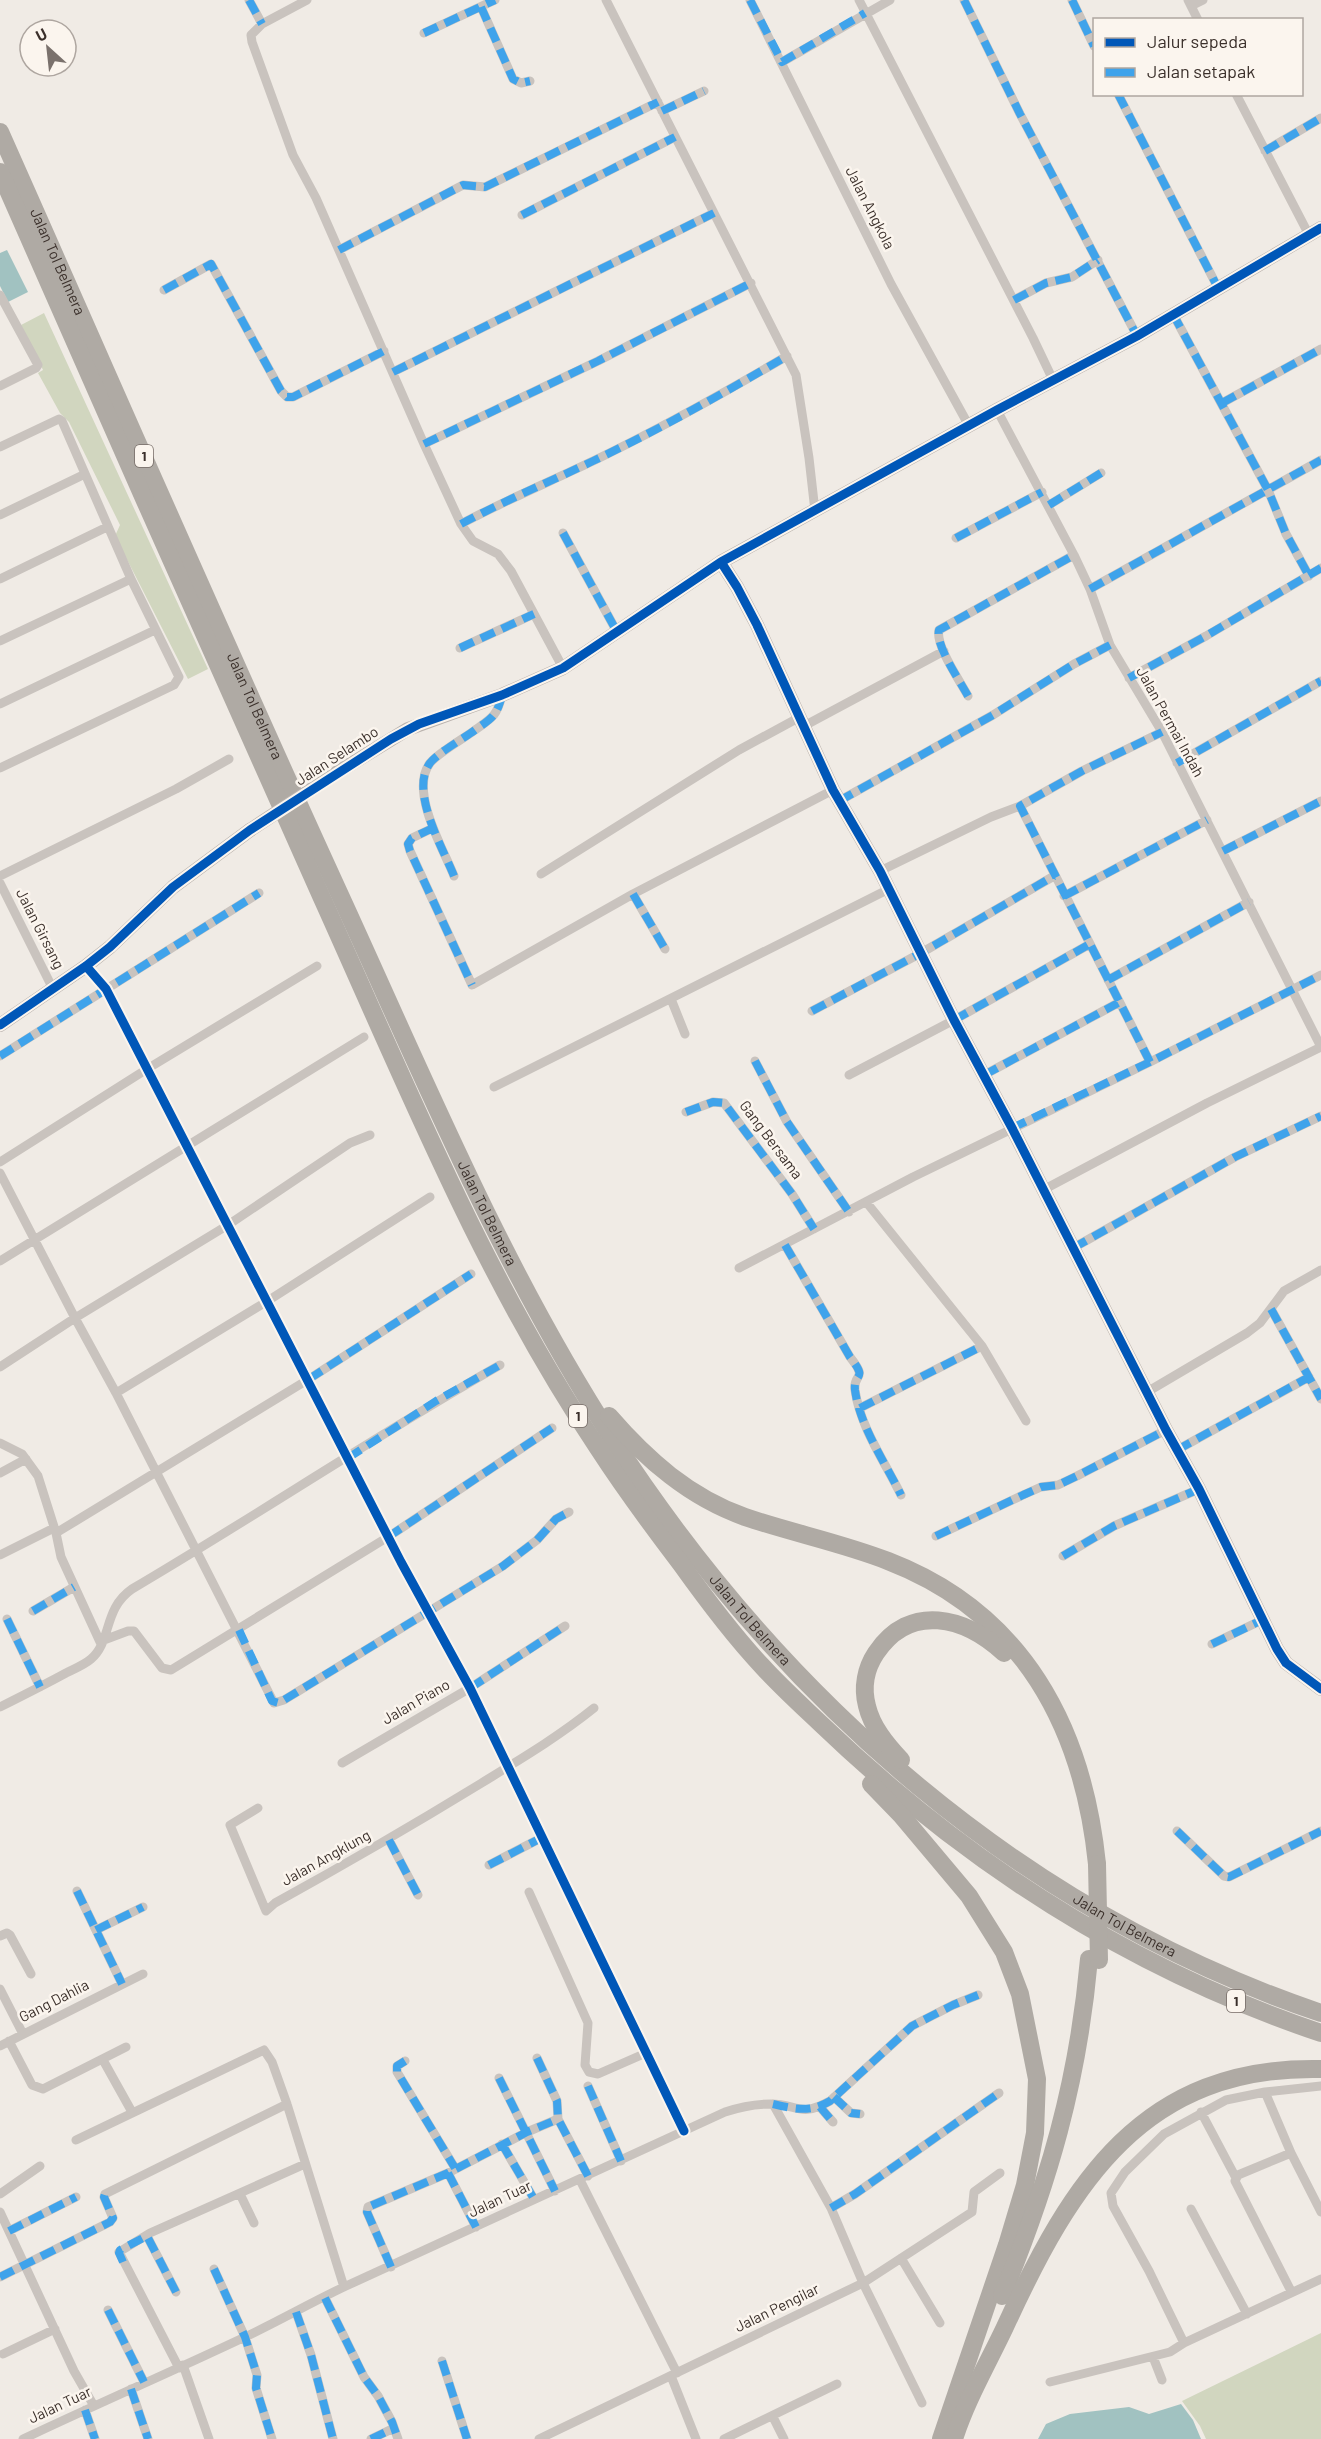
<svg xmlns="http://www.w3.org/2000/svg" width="1321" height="2439" viewBox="0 0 1321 2439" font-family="Barlow,sans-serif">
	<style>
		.green { fill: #d1d6bf }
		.water { fill: #a1c2c1 }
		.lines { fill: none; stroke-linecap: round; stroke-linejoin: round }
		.street { stroke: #c9c3be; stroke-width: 9 }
		.secondary { stroke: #bab3ae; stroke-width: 14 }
		.highway { stroke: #afaaa4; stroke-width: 18 }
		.secondary-bridge { stroke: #bab3ae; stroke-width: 14 }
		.highway-bridge { stroke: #afaaa4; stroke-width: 18 }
		.quiet { stroke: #3fa3eb; stroke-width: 8; stroke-dasharray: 15 8; stroke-linecap: butt }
		.cycleway-casing { stroke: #fbf5ee; stroke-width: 13 }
		.cycleway { stroke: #0057b8; stroke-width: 9 }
		.labels { text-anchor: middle; stroke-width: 5; stroke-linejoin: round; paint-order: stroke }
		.shield { fill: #fbf5ee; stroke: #756b66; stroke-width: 1.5 }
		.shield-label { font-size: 14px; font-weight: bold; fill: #3b302b }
		.street-label { font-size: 15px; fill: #3b302b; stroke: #fbf5ee }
	</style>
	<rect width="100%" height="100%" fill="#f0ebe5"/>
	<path class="green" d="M 44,313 L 208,669 L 188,679 L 115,536 L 120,525 L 69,422 L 60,413 L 38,373 L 43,370 L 21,325 Z
		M 1321,2333 L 1321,2439 L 1206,2439 L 1200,2426 L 1182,2401 Z"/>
	<path class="water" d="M 7,250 L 28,292 L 8,302 L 0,286 L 0,253 Z
		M 1181,2404 L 1193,2420 L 1201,2439 L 1038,2439 L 1046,2424 L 1070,2414 L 1129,2407 L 1149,2414 Z"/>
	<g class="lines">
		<path class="street" d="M 249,0 L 262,24
			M 307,0 L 262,24 L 251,35 L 252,42 L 293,155 L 316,198 L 424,444 L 461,524 L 473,541 L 498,554 L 511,571 L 563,668
			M 606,0 L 796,375 L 809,458 L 815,511
			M 750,0 L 891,284 L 969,426
			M 859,0 L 1033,338 L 1053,380
			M 964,0 L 1020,114 L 1137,336
			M 1072,0 L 1094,46
			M 1188,0 L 1198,20
			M 1191,6 L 1203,0
			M 481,7 L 513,79 L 521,83 L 530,81
			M 424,33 L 495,0
			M 782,62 L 890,0
			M 1118,94 L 1218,288
			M 1236,94 L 1309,235
			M 662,111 L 704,91
			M 1265,151 L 1321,118
			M 522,215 L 675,137
			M 339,250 L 463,185 L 485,187 L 658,102
			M 164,290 L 211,264 L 281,391 L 287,397 L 293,397 L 384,351
			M 0,295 L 38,365 L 36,368 L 0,386
			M 1014,300 L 1046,283 L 1072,277 L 1098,260
			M 1173,314 L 1268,490 L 1286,534 L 1309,576
			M 393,372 L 714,213
			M 1222,403 L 1321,349
			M 997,410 L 1074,555 L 1090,589 L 1110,645 L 1162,732 L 1321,1047
			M 424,444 L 598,361 L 751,283
			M 0,447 L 59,419 L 62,421 L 131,579 L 179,677 L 174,685 L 0,768
			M 1049,505 L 1101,473
			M 0,515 L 85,474
			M 461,524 C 504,501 549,482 593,461 C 660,429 724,393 787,356
			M 563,533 L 617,632
			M 956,538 L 1042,492
			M 0,579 L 107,527
			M 1090,589 L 1321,460
			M 0,641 L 131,579
			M 460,648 L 534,614
			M 1129,678 L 1206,636 L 1321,568
			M 968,696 C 960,681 935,645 939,630 L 1074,555
			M 0,704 L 155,630
			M 804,726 L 944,651
			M 1177,763 L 1321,681
			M 839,801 L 993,715 L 1074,664 L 1110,645
			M 1020,806 L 1150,1062
			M 433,828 L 412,838 L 408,844 L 410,851 L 472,985 L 633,894 L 833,790
			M 1223,851 L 1321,801
			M 880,871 L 991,817 L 1020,806 L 1082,771 L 1162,732
			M 541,874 L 739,750 L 800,717
			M 0,876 L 176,789 L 229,759
			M 454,876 C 443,848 409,791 430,763 C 439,752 463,739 475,730 C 492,718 497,716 502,695
			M 0,883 L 53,989
			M 633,894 L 665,949
			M 1064,896 L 1207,820
			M 86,966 L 106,989 L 401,1562 L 470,1688 L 684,2131
			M 1108,980 L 1249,902
			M 671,999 L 685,1034
			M 812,1011 L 921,953 L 1054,876
			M 0,1056 L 259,893
			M 755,1061 L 787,1122 L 849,1212
			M 849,1075 L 954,1020 L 1090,944
			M 984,1075 L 1118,1003
			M 494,1087 L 889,889
			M 686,1112 L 713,1102 L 724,1103 L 792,1194 L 814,1229
			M 0,1162 L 147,1069 L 317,966
			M 0,1173 L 75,1318 L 116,1393 L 274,1703 L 284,1700 L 503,1566 L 537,1540 L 556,1519 L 569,1512
			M 1043,1190 L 1207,1103 L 1321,1047
			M 867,1203 L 982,1346 L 1026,1421
			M 785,1245 L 850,1357 C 869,1381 853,1372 855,1390 C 860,1427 885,1462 901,1495
			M 1073,1248 L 1235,1157 L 1321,1116
			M 0,1261 L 364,1037
			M 739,1268 L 913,1177 L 1150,1062 L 1321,975
			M 1271,1309 L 1321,1399
			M 0,1367 L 75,1318 L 228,1225 L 350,1143 L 370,1135
			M 1147,1392 L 1247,1333 L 1260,1323 L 1284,1291 L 1321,1270
			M 116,1393 L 266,1302 L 430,1197
			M 860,1408 L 982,1346
			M 0,1443 L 22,1454 L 38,1476 L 56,1533 L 61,1557 L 101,1644
			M 1177,1450 L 1309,1377
			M 0,1473 L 26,1459
			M 56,1533 L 309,1379 L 471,1274
			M 936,1536 L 1023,1495 L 1041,1487 L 1058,1485 L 1077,1476 L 1166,1430
			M 0,1555 L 54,1528
			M 1063,1556 L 1114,1526 L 1199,1489
			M 33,1611 L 74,1587
			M 7,1619 L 40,1687
			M 104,1640 L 128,1631 L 134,1631 L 162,1668 L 171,1670 L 388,1537 L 552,1428
			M 1212,1644 L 1262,1620
			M 0,1707 C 22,1696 44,1685 66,1673 C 74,1669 84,1665 91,1659 C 112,1641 103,1609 132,1589 C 256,1516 375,1436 500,1365
			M 342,1763 L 470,1688 L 565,1626
			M 258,1808 L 230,1825 L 266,1911 L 275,1903 C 344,1865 413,1825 480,1784 C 519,1760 558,1737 594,1708
			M 1177,1831 L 1224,1876 L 1229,1877 L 1321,1831
			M 389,1840 L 418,1895
			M 489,1865 L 543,1837
			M 77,1891 L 122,1984
			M 529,1892 L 588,2023 L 585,2065 L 589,2072 L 598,2074 L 646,2053
			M 96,1930 L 143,1907
			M 0,1936 L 7,1933 L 10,1935 L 31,1974
			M 0,1989 L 23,2034
			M 9,2041 L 32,2085 L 43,2089 L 126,2047
			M 0,2046 L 143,1974
			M 537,2058 L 557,2101 L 558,2119 L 588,2176
			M 103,2060 L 132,2112
			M 405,2061 L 397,2066 L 397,2072 L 455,2168
			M 499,2078 L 555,2191
			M 588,2086 L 621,2161
			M 1265,2092 L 1291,2153 L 1321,2212
			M 834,2097 L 851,2113 L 860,2114
			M 773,2104 L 831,2208 L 863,2283 L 922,2403
			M 820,2107 L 833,2122
			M 1201,2112 L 1236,2178
			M 76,2140 L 264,2050 L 272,2062 L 287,2104 L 344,2287
			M 502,2144 L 534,2199
			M 448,2173 L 476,2227
			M 580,2180 L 677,2373
			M 0,2194 L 40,2166
			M 240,2194 L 254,2223
			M 831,2208 L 855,2194 L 999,2093
			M 1191,2209 L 1247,2314
			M 0,2212 L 74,2371 L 94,2406
			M 9,2231 L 76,2197
			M 147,2236 L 176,2292
			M 901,2258 L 940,2323
			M 391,2267 L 367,2212 L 368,2207 L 448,2173 L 527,2132 L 558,2119
			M 214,2269 L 245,2337 L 257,2375 L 256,2388 L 272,2439
			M 0,2277 L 110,2222 L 113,2218 L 104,2197 L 105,2194 L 287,2104
			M 1291,2291 L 1235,2181 L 1238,2175 L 1291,2153
			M 325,2298 L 364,2377 L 378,2396 L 392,2422 L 398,2439
			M 108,2310 L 144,2382
			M 296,2312 L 311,2355 L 333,2439
			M 1184,2343 L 1149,2271 L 1113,2206 L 1111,2193 L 1125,2172 L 1164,2134 L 1226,2100 L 1265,2092 L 1321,2086
			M 3,2354 L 55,2329
			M 1153,2357 L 1162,2380
			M 442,2361 L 467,2439
			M 183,2365 L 209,2439
			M 179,2368 L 119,2252 L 150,2233 L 305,2164
			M 671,2376 L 696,2439
			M 1050,2382 L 1170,2352 L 1184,2343 L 1321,2279
			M 131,2389 L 148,2439
			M 85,2410 L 95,2439
			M 773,2417 L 784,2439
			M 23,2439 C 97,2404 171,2372 245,2337 C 279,2321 312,2302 346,2286 C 473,2229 598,2169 725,2112 C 740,2107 755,2104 771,2104 C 797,2104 800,2118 830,2101 L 912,2026 L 953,2005 L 978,1995
			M 371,2439 L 394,2428
			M 539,2439 L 863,2283 L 972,2212 L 974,2192 L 1000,2173
			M 724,2439 L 837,2384"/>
		<path class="secondary" d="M 721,562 L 737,587 L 757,625 L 833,790 L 880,871 L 954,1020 L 1012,1128 L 1166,1430 L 1199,1489 L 1277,1649 L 1286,1663 L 1321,1689
			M 338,772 L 408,729 L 502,695 L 563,668 L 721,562 L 997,410 L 1137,336 L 1321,228
			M 0,1025 L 86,966 L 110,947 L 173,887 L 250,830"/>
		<g class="highway">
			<path id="s1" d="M 0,132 C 113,386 224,642 340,895 C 424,1078 502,1268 612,1438 C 783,1701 1022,1912 1321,2013"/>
			<path d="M 0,172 C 107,414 213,657 322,898 C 406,1084 484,1278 598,1448 C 624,1488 652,1526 681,1564 C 706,1599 732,1634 762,1666 C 780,1686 801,1705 821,1724 C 966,1863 1130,1969 1321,2033"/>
			<path d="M 609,1416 C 647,1460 689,1497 745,1517 C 792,1533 842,1543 888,1561 C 1023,1613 1083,1727 1097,1864"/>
			<path d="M 901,1760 C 886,1744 872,1727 867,1706 C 862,1687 866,1668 876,1653 C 910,1602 965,1617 1004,1653"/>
			<path d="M 871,1784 L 901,1815 L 969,1896 L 1004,1952 L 1020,1994 L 1037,2079 L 1035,2133 L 1025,2185 L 1007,2245 L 941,2439"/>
			<path d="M 1002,2296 C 1049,2182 1078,2082 1089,1959"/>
			<path d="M 954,2439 C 966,2401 988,2363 1005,2327 C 1071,2183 1143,2065 1321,2069"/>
		</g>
		<path class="secondary-bridge" d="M 250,830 L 338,772"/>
		<path class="highway-bridge" d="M 1097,1864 L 1099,1960"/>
		<path class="quiet" d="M 249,0 L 262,24
			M 750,0 L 782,62 L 865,13
			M 964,0 L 1020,114 L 1137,336
			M 1072,0 L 1094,46
			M 481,7 L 513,79 L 521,83 L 530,81
			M 424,33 L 495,0
			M 1118,94 L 1218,288
			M 662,111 L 704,91
			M 1265,151 L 1321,118
			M 522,215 L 675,137
			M 339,250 L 463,185 L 485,187 L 658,102
			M 164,290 L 211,264 L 281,391 L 287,397 L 293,397 L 384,351
			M 1014,300 L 1046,283 L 1072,277 L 1098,260
			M 1173,314 L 1268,490 L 1286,534 L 1309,576
			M 393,372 L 714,213
			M 1222,403 L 1321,349
			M 424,444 L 598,361 L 751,283
			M 1049,505 L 1101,473
			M 461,524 C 504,501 549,482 593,461 C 660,429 724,393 787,356
			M 563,533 L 617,632
			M 956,538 L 1042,492
			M 1090,589 L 1321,460
			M 460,648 L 534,614
			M 1129,678 L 1206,636 L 1321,568
			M 968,696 C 960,681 935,645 939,630 L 1074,555
			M 1177,763 L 1321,681
			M 839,801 L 993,715 L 1074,664 L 1110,645
			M 433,828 L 412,838 L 408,844 L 410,851 L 472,985
			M 1223,851 L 1321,801
			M 454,876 C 443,848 409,791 430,763 C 439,752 463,739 475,730 C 492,718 497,716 502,695
			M 633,894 L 665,949
			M 1064,896 L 1207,820
			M 1108,980 L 1249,902
			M 812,1011 L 921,953 L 1054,876
			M 954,1020 L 1090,944
			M 0,1056 L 259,893
			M 755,1061 L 787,1122 L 849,1212
			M 1150,1062 L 1020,806 L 1082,771 L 1162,732
			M 984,1075 L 1118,1003
			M 686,1112 L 713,1102 L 724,1103 L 792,1194 L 814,1229
			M 1012,1128 L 1150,1062 L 1321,975
			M 785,1245 L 850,1357 C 869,1381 853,1372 855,1390 C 860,1427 885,1462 901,1495
			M 1073,1248 L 1235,1157 L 1321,1116
			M 1271,1309 L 1321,1399
			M 309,1379 L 471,1274
			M 860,1408 L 982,1346
			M 1177,1450 L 1309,1377
			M 348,1458 L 436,1401 L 500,1365
			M 936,1536 L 1023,1495 L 1041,1487 L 1058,1485 L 1077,1476 L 1166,1430
			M 388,1537 L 552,1428
			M 1063,1556 L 1114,1526 L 1199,1489
			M 33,1611 L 74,1587
			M 7,1619 L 40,1687
			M 239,1630 L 272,1701 L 279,1703 L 503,1566 L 537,1540 L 556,1519 L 569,1512
			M 1212,1644 L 1262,1620
			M 470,1688 L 565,1626
			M 1177,1831 L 1224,1876 L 1229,1877 L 1321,1831
			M 389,1840 L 418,1895
			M 489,1865 L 543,1837
			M 77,1891 L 122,1984
			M 96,1930 L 143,1907
			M 537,2058 L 557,2101 L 558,2119 L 588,2176
			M 405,2061 L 397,2066 L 397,2072 L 455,2168
			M 499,2078 L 555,2191
			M 588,2086 L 621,2161
			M 834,2097 L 851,2113 L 860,2114
			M 773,2104 C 795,2109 810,2113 830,2101 L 912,2026 L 953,2005 L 978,1995
			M 820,2107 L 833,2122
			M 502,2144 L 534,2199
			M 448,2173 L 476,2227
			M 831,2208 L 855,2194 L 999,2093
			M 9,2231 L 76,2197
			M 123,2262 L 119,2253 L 120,2250 L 147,2236 L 176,2292
			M 391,2267 L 367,2212 L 368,2207 L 448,2173 L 527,2132 L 558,2119
			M 214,2269 L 245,2337 L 257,2375 L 256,2388 L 272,2439
			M 0,2277 L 110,2222 L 113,2218 L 104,2197 L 105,2194
			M 325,2298 L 364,2377 L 378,2396 L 392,2422 L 398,2439
			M 108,2310 L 144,2382
			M 296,2312 L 311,2355 L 333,2439
			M 442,2361 L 467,2439
			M 131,2389 L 148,2439
			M 85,2410 L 95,2439
			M 371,2439 L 394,2428"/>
		<defs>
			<path id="cycleway" d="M 721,562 L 737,587 L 757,625 L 833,790 L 880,871 L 954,1020 L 1012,1128 L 1166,1430 L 1199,1489 L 1277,1649 L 1286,1663 L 1321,1689
				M 86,966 L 106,989 L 401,1562 L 470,1688 L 684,2131
				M 0,1025 L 86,966 L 110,947 L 173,887 L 250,830 L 391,739 L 419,724 L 502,695 L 563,668 L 721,562 L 997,410 L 1137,336 L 1321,228"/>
		</defs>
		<use href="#cycleway" class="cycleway-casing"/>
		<use href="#cycleway" class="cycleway"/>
	</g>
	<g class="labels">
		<g class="shield">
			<rect x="135" y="445" width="18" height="22" rx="4.5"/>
			<rect x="569" y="1405" width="18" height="22" rx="4.5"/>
			<rect x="1227" y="1990" width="18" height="22" rx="4.5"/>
		</g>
		<g class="shield-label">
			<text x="144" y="461">1</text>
			<text x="578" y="1421">1</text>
			<text x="1236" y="2006">1</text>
		</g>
		<g class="street-label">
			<text transform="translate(870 208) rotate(63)" y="5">Jalan Angkola</text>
			<text dy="5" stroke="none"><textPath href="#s1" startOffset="142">Jalan Tol Belmera</textPath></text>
			<text dy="5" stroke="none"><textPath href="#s1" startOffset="628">Jalan Tol Belmera</textPath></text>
			<text transform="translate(1170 722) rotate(61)" y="5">Jalan Permai Indah</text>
			<text transform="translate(337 756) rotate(-33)" y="5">Jalan Selambo</text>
			<text transform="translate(40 929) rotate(63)" y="5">Jalan Girsang</text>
			<text transform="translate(771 1140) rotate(53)" y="5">Gang Bersama</text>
			<text dy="5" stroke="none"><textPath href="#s1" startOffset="1186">Jalan Tol Belmera</textPath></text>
			<text dy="5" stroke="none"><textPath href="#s1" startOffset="1672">Jalan Tol Belmera</textPath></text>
			<text transform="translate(416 1702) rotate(-30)" y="5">Jalan Piano</text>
			<text transform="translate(326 1858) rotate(-29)" y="5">Jalan Angklung</text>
			<text dy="5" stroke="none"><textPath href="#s1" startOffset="2158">Jalan Tol Belmera</textPath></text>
			<text transform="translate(54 2001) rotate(-27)" y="5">Gang Dahlia</text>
			<text transform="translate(500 2199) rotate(-25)" y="5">Jalan Tuar</text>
			<text transform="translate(777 2308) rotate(-26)" y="5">Jalan Pengilar</text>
			<text transform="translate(60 2405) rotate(-25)" y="5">Jalan Tuar</text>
		</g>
	</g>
	<rect x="1093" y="18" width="210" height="78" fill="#fbf5ee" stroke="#aea6a0" stroke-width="1.5"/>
	<rect x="1105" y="38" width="30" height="9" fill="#0057b8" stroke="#aea6a0" stroke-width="1.5"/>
	<text x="1147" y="48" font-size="18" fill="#3b302b">Jalur sepeda</text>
	<rect x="1105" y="68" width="30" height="9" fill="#3fa3eb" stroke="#aea6a0" stroke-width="1.5"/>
	<text x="1147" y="78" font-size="18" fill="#3b302b">Jalan setapak</text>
	<g transform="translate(48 48) rotate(333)"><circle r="28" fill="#fbf5ee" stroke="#aea6a0" stroke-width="1.5"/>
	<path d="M0-4.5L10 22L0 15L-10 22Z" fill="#7a716c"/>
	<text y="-9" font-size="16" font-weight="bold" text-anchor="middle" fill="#3b302b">U</text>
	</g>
</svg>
